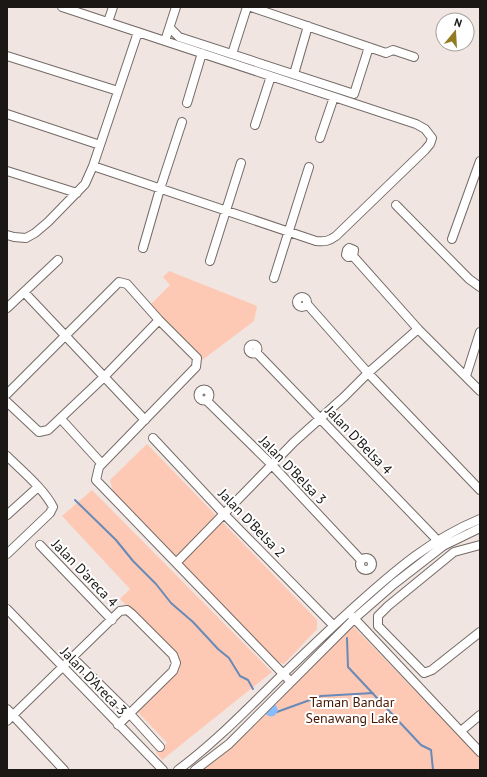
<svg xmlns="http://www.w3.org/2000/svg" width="487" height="777" viewBox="0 0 487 777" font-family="'PT Sans',sans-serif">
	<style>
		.green { fill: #fdc9b4 }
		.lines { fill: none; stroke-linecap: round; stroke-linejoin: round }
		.stream { stroke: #688ab9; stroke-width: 2 }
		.river { stroke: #89bcff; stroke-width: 13 }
		.minor-casing { stroke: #746b67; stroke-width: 10 }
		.minor { stroke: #fff; stroke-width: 8 }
		.labels { text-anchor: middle; stroke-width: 4; stroke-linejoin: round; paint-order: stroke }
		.street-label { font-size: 14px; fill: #1a1715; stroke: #fff }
		.park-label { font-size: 14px; fill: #4a1700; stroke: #fff }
	</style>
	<rect width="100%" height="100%" fill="#f1e5e1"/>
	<path class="green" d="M 169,271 L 257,306 L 254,321 L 201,361 L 150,305 L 170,285 L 163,277 Z
		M 147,444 L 317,620 L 317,629 L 284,664 L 273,660 L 113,492 L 110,480 Z
		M 92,490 L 272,672 L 162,760 L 156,752 L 167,743 L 136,710 L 177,669 L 171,649 L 120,599 L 130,589 L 62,516 Z
		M 352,625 L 480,758 L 480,770 L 201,770 Z"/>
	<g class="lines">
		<path class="stream" d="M 75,500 L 116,540 L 133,561 L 156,584 L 171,603 L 193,622 L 218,649 L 229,658 L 240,676 L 248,680 L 253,689
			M 347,638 L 348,667 L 421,745 L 431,750 L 433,770
			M 271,710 L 274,713 L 321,696 L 373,693"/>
		<path class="river" d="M 270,709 L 271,710"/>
		<defs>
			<path id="minor" d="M 62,7 L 416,124 L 425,129 L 432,138 L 430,144 L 425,150 L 336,236 C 329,241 325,242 316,241 L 93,166
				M 251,7 L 386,53 L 393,50 L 414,57
				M 108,22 L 113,7
				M 170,28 L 179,37 L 354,94 L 369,47
				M 165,41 L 176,7
				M 232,54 L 247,7
				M 7,56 L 118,91
				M 294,74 L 308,26
				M 187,103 L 202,53
				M 7,114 L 100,145
				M 255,125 L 271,76
				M 320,138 L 334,97
				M 7,171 L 77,193
				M 396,205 L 469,279 L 480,287
				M 7,235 L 14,237 L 26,238 L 35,233 L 48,222 L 85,184 L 93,166 L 138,32
				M 452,239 L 480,161
				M 143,248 L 160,189 L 182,122
				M 353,256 L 348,257 L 346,255 L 347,250 L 349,248 L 354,250 L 353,256 L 418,329 L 480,391
				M 210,261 L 241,163
				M 274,278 L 309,167
				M 24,292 L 145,420
				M297 302a5 5 0 1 1 10 0a5 5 0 1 1-10 0Z
				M 307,304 L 368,373 L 480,490
				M 7,308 L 58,260
				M248.5 349a4.5 4.5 0 1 1 9 0a4.5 4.5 0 1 1-9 0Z
				M 256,352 L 440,543
				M 466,376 L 480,332
				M198.5 395a5.5 5.5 0 1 1 11 0a5.5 5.5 0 1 1-11 0Z
				M 7,394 L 119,282 L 127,284 L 159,320 L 197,358 L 196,367 L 99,467 L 96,480 L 291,682
				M 206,400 L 272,465 L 361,560
				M 7,402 L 39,432 L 48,430 L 104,377 L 159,320
				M 61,419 L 102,464
				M 153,438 L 224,514 L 333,625
				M 7,456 C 22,471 44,489 53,507 L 50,513 L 7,554
				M 7,515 L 38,487
				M 40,545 L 112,620
				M 480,545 L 454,552 L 388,606 L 378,616 L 378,626 L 424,673 L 432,670 L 480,632
				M360 564a6 6 0 1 1 12 0a6 6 0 1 1-12 0Z
				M 176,563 L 294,442 L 344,397 L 368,373 L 418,329
				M 7,609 L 163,770
				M 351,615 L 480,752
				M 72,657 L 130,714 L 160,747
				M 7,709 L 64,770
				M 7,721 L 120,611 L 127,610 L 132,614 L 173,655 L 176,663 L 173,671 L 118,725
				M 461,731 L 480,715
				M 178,770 C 217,741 249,707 283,674 C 309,649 334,625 361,601 C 399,567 432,539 480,519
				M 195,770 L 229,744 L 355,618 L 394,584 L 443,546 L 480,528"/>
		</defs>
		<use href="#minor" class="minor-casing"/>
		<use href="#minor" class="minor"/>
	</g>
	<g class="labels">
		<g class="street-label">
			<text transform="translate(359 440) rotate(46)" y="5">Jalan D'Belsa 4</text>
			<text transform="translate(293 470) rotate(46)" y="5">Jalan D'Belsa 3</text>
			<text transform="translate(252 523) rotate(46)" y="5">Jalan D'Belsa 2</text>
			<text transform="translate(85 573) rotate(46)" y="5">Jalan D'areca 4</text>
			<text transform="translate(94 681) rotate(46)" y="5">Jalan D'Areca 3</text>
		</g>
		<g class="park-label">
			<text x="352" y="707">Taman Bandar<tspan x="352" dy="16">Senawang Lake</tspan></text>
		</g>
	</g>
	<rect width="487" height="777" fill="none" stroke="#1a1715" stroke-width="16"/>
	<g transform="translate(455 32) rotate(18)"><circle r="19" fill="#ffffff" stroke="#a3a2a1"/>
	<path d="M0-3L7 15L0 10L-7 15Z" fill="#937b22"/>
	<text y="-6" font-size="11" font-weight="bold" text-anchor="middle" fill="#1a1715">N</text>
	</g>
</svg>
